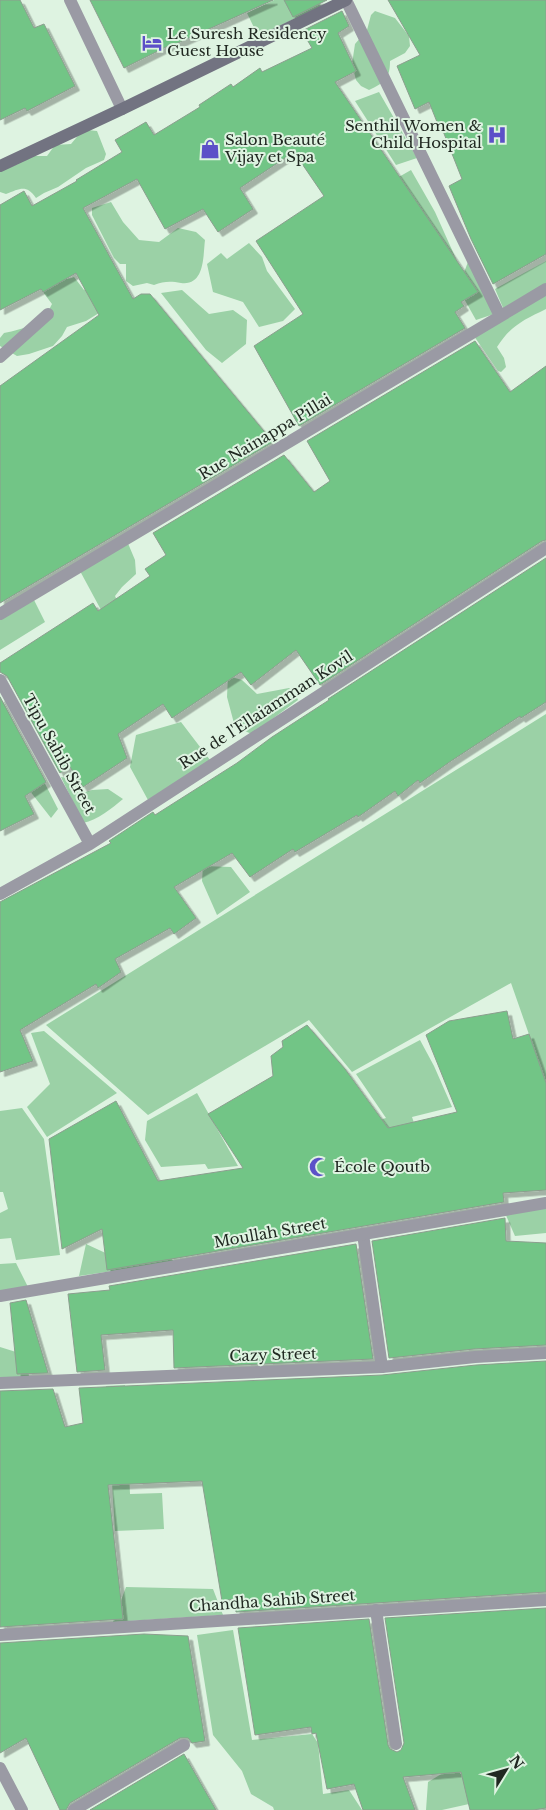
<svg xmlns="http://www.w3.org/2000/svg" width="546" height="1810" viewBox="0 0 546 1810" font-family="'Libre Baskerville',serif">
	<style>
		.green { fill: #9bd1a6 }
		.building { fill: #72c586; stroke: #8b9e8e; filter: url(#shadow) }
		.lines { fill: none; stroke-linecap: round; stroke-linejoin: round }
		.lane { stroke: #9a9aa4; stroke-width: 12 }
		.street { stroke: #9a9aa4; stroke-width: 12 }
		.secondary { stroke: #727381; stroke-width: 12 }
		.labels { text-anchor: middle; stroke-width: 4; stroke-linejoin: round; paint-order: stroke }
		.poi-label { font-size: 15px; fill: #202821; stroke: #def3e1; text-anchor: start }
		.street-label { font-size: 15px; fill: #202821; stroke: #def3e1 }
	</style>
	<defs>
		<filter id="shadow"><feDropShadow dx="4.5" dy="4.5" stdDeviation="0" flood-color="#0004"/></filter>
	</defs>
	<rect width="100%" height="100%" fill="#def3e1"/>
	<path class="green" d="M 274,0 L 318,0 L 321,6 L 258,36 L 247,13 Z
		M 375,11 L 395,18 L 409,36 L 410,46 L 405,53 L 390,61 C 390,79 384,83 369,90 L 361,86 L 356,80 L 352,64 L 355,44 L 367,30 L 371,15 Z
		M 379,92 L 417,158 L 396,165 L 355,101 Z
		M 87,130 L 97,131 L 106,154 L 104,160 L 86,168 L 58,187 L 44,193 L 36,198 C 26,184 20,189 6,194 L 0,192 L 0,171 C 13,164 16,168 28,156 L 47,156 L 55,145 L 71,144 L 81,132 Z
		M 411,170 L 435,212 L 457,261 L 390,182 Z
		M 111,202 L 123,222 L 139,240 L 159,242 L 178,228 L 196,232 L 205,240 C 203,256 205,286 181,283 C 171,281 164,281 154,285 L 147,283 L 133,286 L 126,281 L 126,264 L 120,264 L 114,258 L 92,215 L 92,208 Z
		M 249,243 L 262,257 L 267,271 L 295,309 L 283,321 L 259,327 L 243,302 L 213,292 L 207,264 L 221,253 L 227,259 Z
		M 546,261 L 546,285 L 504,310 L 495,289 Z
		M 468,262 L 494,314 L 476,320 L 458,288 Z
		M 103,274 L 99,313 L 86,321 L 67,327 L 62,336 L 53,346 L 29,354 L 17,356 L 0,346 L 0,338 L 4,333 C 24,329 43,324 52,304 L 43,292 L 43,282 C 57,275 62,282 74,277 L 84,290 Z
		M 182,290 L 209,314 L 233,310 L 247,320 L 246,344 L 222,363 L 206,350 L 161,293 Z
		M 546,293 L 546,309 C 524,320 511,325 497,347 L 504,358 L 506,367 L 501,372 L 498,371 L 474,336 Z
		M 127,541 L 135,560 L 136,574 L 122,587 L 115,596 L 124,615 L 107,621 L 80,571 Z
		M 34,600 L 45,622 L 0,650 L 0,618 Z
		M 228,676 L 242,680 L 257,694 L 289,688 L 295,693 L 298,700 L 252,734 L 235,727 L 227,697 Z
		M 0,696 L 58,809 L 51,818 L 15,772 L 0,742 Z
		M 546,714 L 546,1083 L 511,983 L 352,1072 L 309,1020 L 148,1115 L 46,1025 Z
		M 181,722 L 210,760 L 148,800 L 130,767 L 136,735 Z
		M 61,777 L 73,779 L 79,794 L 92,790 L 108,789 L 123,799 C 112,808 98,820 83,823 Z
		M 203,866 L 231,867 L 250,892 L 217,915 L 202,881 Z
		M 44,1031 L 117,1093 L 47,1137 L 27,1107 L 50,1084 L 31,1033 Z
		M 420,1040 L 434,1066 L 452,1107 L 412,1117 L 436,1187 L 372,1122 L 386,1118 L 356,1074 Z
		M 197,1093 L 238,1166 L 208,1169 L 205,1164 L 161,1167 L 145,1140 L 147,1121 Z
		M 22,1108 L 44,1139 L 60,1255 L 16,1260 L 11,1238 L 0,1239 L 0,1213 L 8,1209 L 3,1192 L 0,1192 L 0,1111 Z
		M 546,1206 L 546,1233 L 515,1236 L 505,1213 Z
		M 153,1236 L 174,1262 L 79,1276 L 86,1244 L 112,1256 Z
		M 16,1263 L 29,1289 L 0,1294 L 0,1264 Z
		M 0,1347 L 16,1352 L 28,1362 L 29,1378 L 0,1379 Z
		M 125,1385 L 130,1494 L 162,1493 L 164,1529 L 115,1531 L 106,1386 Z
		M 126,1587 L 213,1589 L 223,1615 L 113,1622 Z
		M 233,1630 L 252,1740 L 312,1734 L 318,1743 L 323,1794 L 349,1790 L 362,1810 L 274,1810 L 273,1807 L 251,1794 L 242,1771 L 213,1735 L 197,1635 Z
		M 458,1770 L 476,1795 L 469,1804 L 442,1810 L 426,1810 L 428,1782 L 443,1773 Z"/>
	<path class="building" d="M 0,0 L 20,0 L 34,28 L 44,24 L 75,86 L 27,111 L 25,108 L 0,120 Z
		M 90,0 L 273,0 L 169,47 L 168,46 L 124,68 Z
		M 284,0 L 327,0 L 293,17 Z
		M 388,0 L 546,0 L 546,254 L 493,284 L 471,239 L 449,186 L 462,179 L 441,126 L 439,127 L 429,102 L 415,109 L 397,66 L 420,55 Z
		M 342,11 L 349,26 L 338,33 L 356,71 L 335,82 L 478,292 L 461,302 L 464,306 L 455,312 L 465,328 L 299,426 L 254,346 L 303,314 L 256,241 L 324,196 L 294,152 L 240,188 L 253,209 L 218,232 L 203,209 L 165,229 L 137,179 L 83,208 L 133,299 L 141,294 L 150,294 L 273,442 L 0,603 L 0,386 L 99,315 L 76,273 L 43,292 L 41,289 L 0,310 L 0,205 L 24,191 L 32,206 L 77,181 L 76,180 L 122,152 L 115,140 L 146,122 L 154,135 L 200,107 L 199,105 L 231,84 L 233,87 L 260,68 L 262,72 L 312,48 L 302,31 Z
		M 475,341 L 510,392 L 546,366 L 546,540 L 542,541 L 320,685 L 296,650 L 251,685 L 241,672 L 172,718 L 163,704 L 118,734 L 127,758 L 83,787 L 70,767 L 60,773 L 7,676 L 0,672 L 0,663 L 93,603 L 98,611 L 150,576 L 145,569 L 166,555 L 153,533 L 284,455 L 314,492 L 330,481 L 307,441 Z
		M 546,558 L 546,702 L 521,718 L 520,716 L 451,761 L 420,783 L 418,780 L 398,796 L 395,791 L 358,817 L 357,815 L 295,852 L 293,849 L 250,877 L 232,853 L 174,887 L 196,918 L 174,934 L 170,928 L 115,959 L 121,972 L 98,988 L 96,984 L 20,1030 L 33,1061 L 0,1072 L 0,902 L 111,843 L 109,841 L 153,812 L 155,815 L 237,763 L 272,737 L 329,700 L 328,699 Z
		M 0,697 L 46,782 L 25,796 L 34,814 L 0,831 Z
		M 507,1011 L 513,1039 L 529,1034 L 546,1083 L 546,1190 L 503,1193 L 504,1202 L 107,1270 L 102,1229 L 62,1249 L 49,1139 L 116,1101 L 158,1181 L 243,1168 L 208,1114 L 273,1076 L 271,1056 L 283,1047 L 282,1041 L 307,1025 L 345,1069 L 388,1128 L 457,1112 L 426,1035 L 449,1021 Z
		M 505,1218 L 506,1241 L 546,1243 L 546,1345 L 474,1349 L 389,1358 L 372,1241 Z
		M 356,1244 L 373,1359 L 174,1368 L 173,1330 L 101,1335 L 105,1370 L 77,1372 L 68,1294 L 110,1290 L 109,1286 Z
		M 26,1300 L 48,1373 L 17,1374 L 10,1303 Z
		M 546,1361 L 546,1592 L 236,1612 L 234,1599 L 222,1601 L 202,1481 L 108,1485 L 123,1619 L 0,1627 L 0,1391 L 53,1389 L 65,1427 L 83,1423 L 79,1388 L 382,1375 L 476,1365 Z
		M 546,1608 L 546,1808 L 533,1810 L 470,1810 L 461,1772 L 403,1777 L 415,1810 L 363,1810 L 354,1784 L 327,1789 L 316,1733 L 312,1734 L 311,1727 L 255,1735 L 238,1628 L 369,1619 L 388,1745 L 390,1749 L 397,1752 L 401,1750 L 404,1743 L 385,1618 Z
		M 144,1634 L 188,1636 L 205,1741 L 192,1743 L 188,1738 L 180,1738 L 70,1803 L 66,1810 L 60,1810 L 26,1738 L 0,1753 L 0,1643 Z
		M 184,1754 L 216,1810 L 90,1810 Z"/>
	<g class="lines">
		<path class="lane" d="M 363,1234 L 382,1367
			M 74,1810 L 184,1745"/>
		<path class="street" d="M 70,0 L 122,109
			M 346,0 L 500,316
			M 0,357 L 48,314
			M 0,614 L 546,289
			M 0,680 L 90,844
			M 0,894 L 90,844 L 546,548
			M 0,1296 L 546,1203
			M 0,1383 L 382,1367 L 475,1357 L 546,1353
			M 376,1610 L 396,1744
			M 0,1635 L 546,1600
			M 0,1768 L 22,1810"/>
		<path class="secondary" d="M 0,166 L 122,109 L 346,0"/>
	</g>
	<defs>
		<symbol id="hotel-bare" viewBox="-9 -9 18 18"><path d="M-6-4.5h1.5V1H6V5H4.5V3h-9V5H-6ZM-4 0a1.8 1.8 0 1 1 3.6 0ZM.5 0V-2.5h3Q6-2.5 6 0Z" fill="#5c50c8" stroke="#def3e1" stroke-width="2.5" paint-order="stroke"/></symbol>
		<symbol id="hospital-bare" viewBox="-9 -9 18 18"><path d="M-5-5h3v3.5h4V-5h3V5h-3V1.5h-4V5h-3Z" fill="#5c50c8" stroke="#def3e1" stroke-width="2.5" paint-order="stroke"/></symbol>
		<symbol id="shop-bare" viewBox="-9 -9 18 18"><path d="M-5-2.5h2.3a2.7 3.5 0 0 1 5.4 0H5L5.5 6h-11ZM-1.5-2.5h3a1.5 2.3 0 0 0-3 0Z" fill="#5c50c8" stroke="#def3e1" stroke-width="2.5" paint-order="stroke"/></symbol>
		<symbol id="mosque-bare" viewBox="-9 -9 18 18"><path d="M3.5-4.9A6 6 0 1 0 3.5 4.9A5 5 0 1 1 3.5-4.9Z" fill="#5c50c8" stroke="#def3e1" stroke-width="2.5" paint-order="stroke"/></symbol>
	</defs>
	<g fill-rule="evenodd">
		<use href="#hotel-bare" x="138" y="29" width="28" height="28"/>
		<use href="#hospital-bare" x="483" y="121" width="28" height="28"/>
		<use href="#shop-bare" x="196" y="135" width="28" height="28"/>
		<use href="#mosque-bare" x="305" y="1153" width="28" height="28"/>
	</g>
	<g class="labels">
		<g class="poi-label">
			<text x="167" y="39">Le Suresh Residency<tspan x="167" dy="17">Guest House</tspan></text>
			<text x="482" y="131" text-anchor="end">Senthil Women &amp;<tspan x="482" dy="17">Child Hospital</tspan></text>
			<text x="225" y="145">Salon Beauté<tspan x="225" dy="17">Vijay et Spa</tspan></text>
			<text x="334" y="1172">École Qoutb</text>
		</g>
		<g class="street-label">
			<text transform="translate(265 437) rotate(-31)" y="5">Rue Nainappa Pillai</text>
			<text transform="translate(266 710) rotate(-33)" y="5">Rue de l'Ellaiamman Kovil</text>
			<text transform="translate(59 754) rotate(61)" y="5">Tipu Sahib Street</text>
			<text transform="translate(270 1233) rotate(-10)" y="5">Moullah Street</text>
			<text transform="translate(273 1355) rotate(-2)" y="5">Cazy Street</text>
			<text transform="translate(272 1601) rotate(-4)" y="5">Chandha Sahib Street</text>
		</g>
	</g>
	<g transform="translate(506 1770) rotate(53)" stroke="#def3e1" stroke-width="4" paint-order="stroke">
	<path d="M0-4L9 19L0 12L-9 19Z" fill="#202821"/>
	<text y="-8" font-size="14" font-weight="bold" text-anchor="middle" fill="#202821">N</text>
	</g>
</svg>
